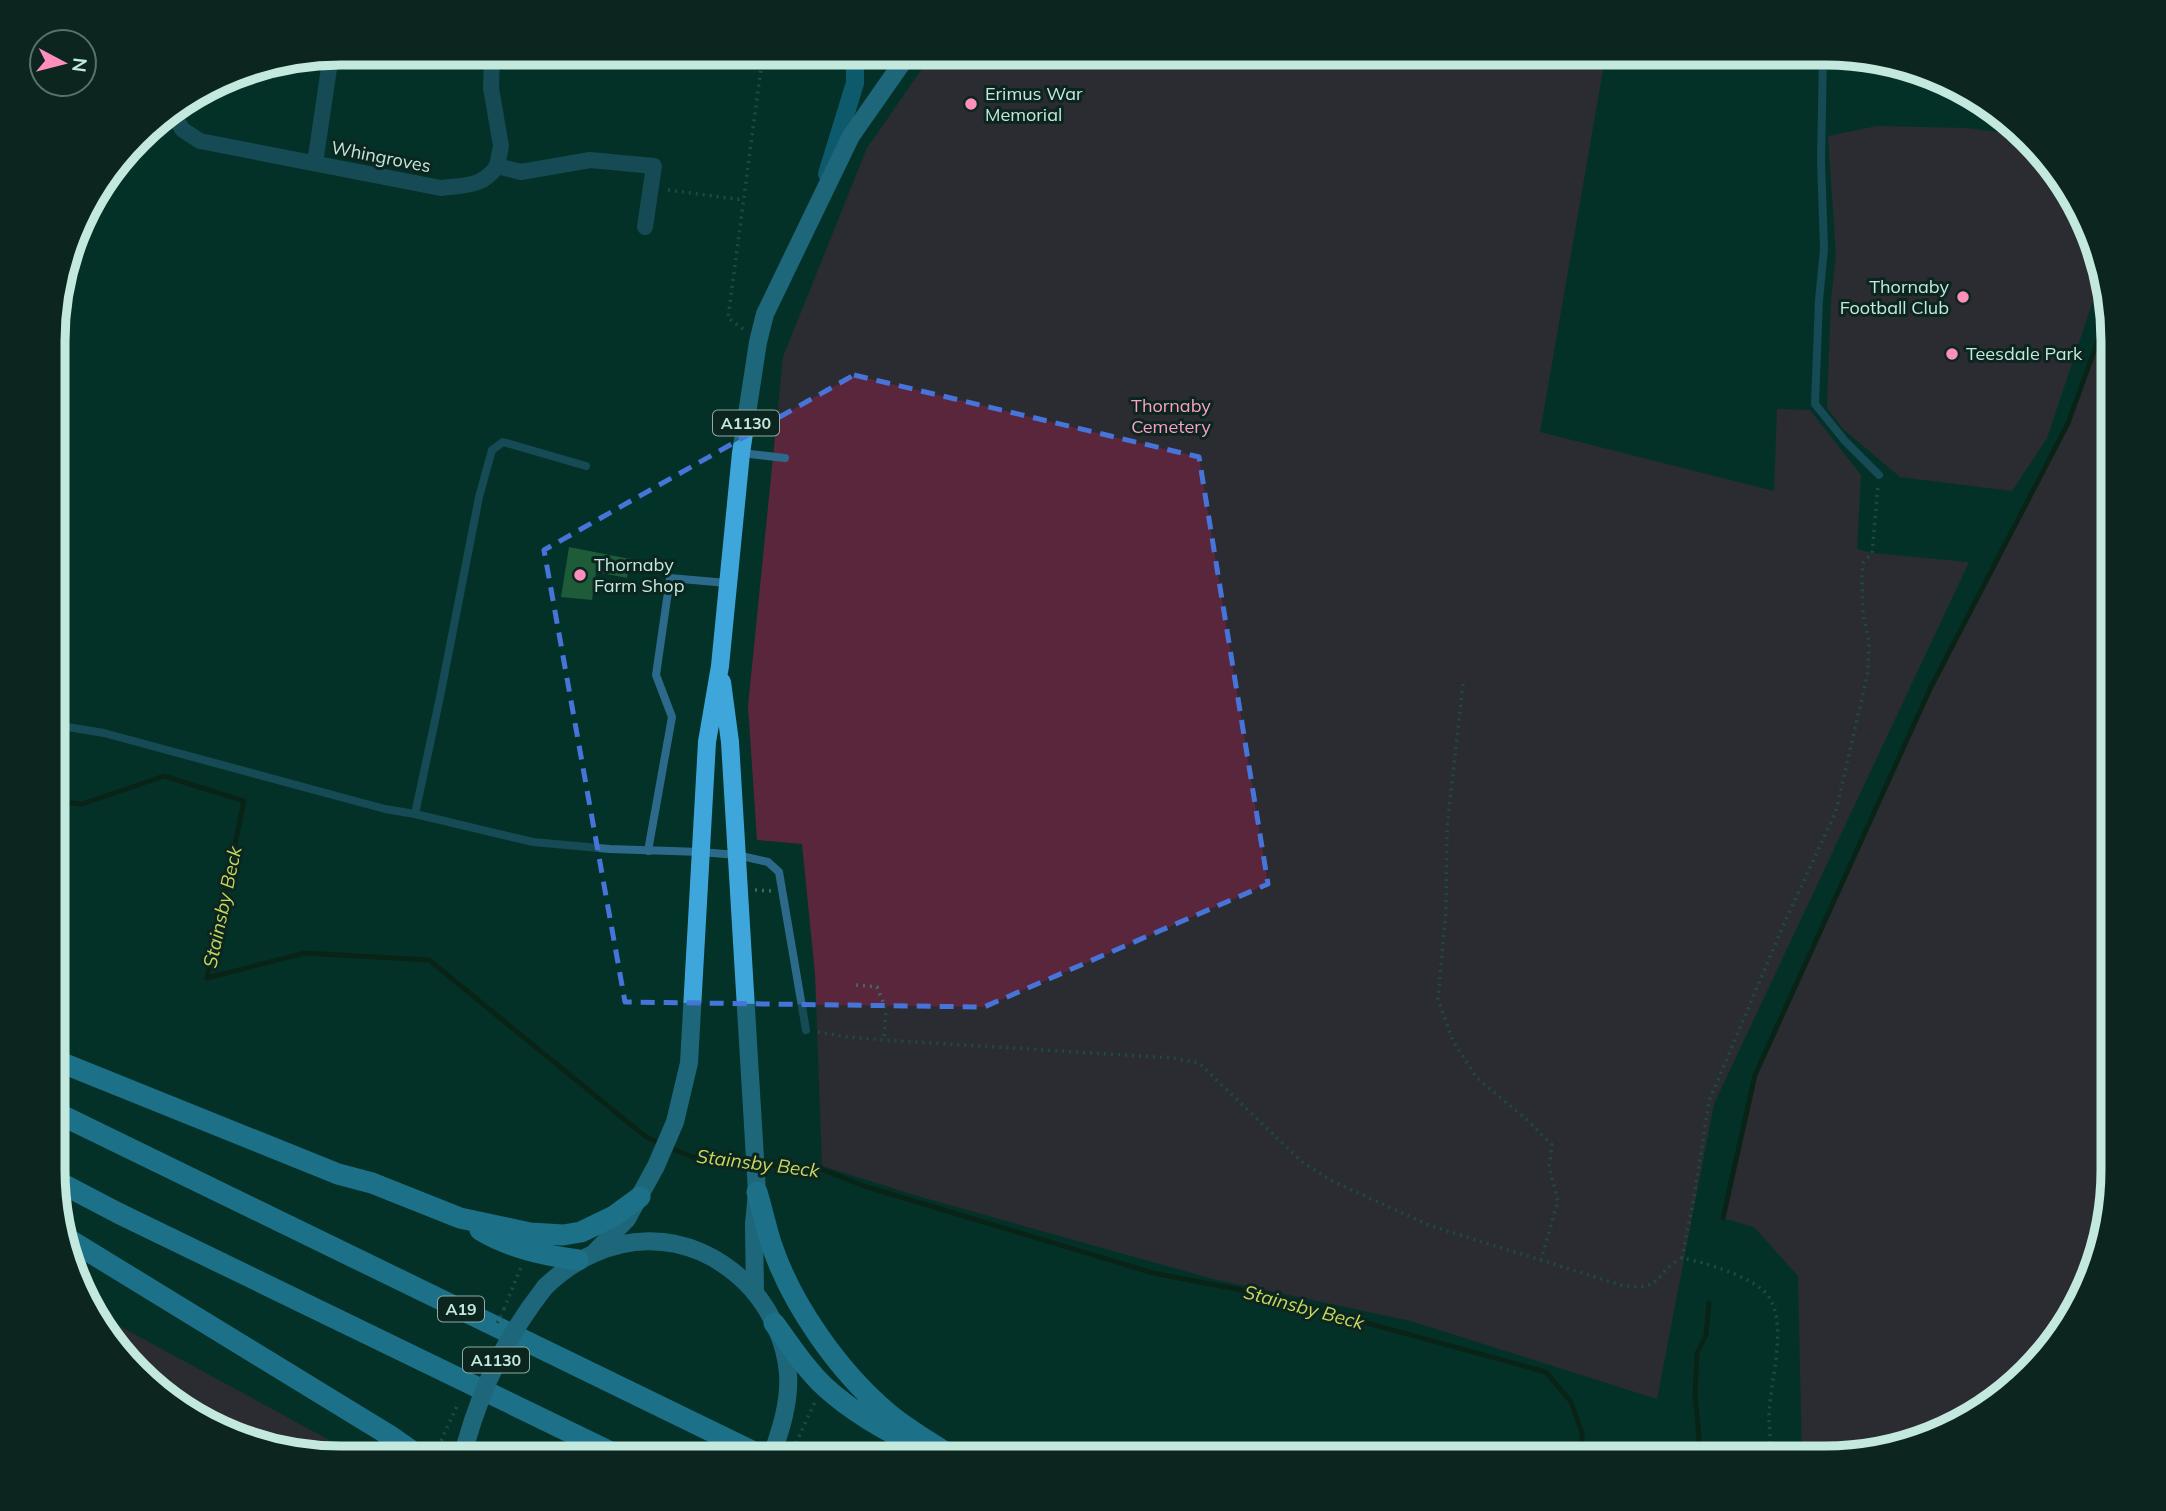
<svg xmlns="http://www.w3.org/2000/svg" width="2166" height="1511" viewBox="0 0 2166 1511" font-family="Mulish,sans-serif">
	<style>
		.green { fill: #5a263c }
		.lines { fill: none; stroke-linecap: round; stroke-linejoin: round }
		.stream { stroke: #101300; stroke-width: 5 }
		.building { fill: #1e5b39 }
		.path { stroke: #3e6a60; stroke-width: 3.5; stroke-dasharray: 2 5; stroke-linecap: butt }
		.lane { stroke: #2d698a; stroke-width: 8 }
		.street { stroke: #2d698a; stroke-width: 16 }
		.secondary { stroke: #1b8cc1; stroke-width: 18 }
		.primary { stroke: #3ea6db; stroke-width: 18 }
		.highway { stroke: #3bbeff; stroke-width: 21 }
		.path-bridge { stroke: #3e6a60; stroke-width: 3.5; stroke-dasharray: 2 5; stroke-linecap: butt }
		.primary-bridge { stroke: #3ea6db; stroke-width: 18 }
		.marked { fill: none; stroke: #4674d9; stroke-width: 5; stroke-dasharray: 14 9; stroke-linejoin: round }
		.poi-dot { fill: #fe8ebb; stroke: #0c251f; stroke-width: 2.5 }
		.labels { text-anchor: middle; stroke-width: 6; stroke-linejoin: round; paint-order: stroke }
		.shield { fill: #0c251f; stroke: #8caea4; stroke-width: 2 }
		.shield-label { font-size: 16px; font-weight: bold; fill: #c3e8dd }
		.poi-label { font-size: 18px; fill: #c3e8dd; stroke: #0c251f; text-anchor: start }
		.street-label { font-size: 18px; fill: #c3e8dd; stroke: #0c251f }
		.park-label { font-size: 18px; fill: #fd9fc4; stroke: #0c251f }
		.water-label { font-size: 19px; font-style: italic; fill: #c9d85b; stroke: #0c251f }
		.rim { fill: none; stroke: #c3e8dd; stroke-width: 9 }
	</style>
	<rect width="100%" height="100%" fill="#033228"/>
	<path class="green" d="M 933,53 L 1606,53 L 1540,432 L 1774,491 L 1777,409 L 1810,410 L 1861,475 L 1857,549 L 1872,553 L 1969,562 L 1714,1104 L 1657,1399 L 1411,1321 L 1213,1279 L 921,1197 L 822,1166 L 815,974 L 802,844 L 757,840 L 748,706 L 783,357 L 867,148 Z
		M 1877,126 L 1967,128 L 2021,135 L 2075,197 L 2100,280 L 2047,438 L 2012,491 L 1900,477 L 1843,429 L 1827,408 L 1831,299 L 1836,255 L 1828,136 Z
		M 2109,310 L 2113,323 L 2113,1188 L 2098,1263 L 2054,1345 L 1953,1429 L 1825,1458 L 1802,1458 L 1798,1276 L 1754,1227 L 1723,1218 L 1755,1075 L 1930,689 L 2068,423 Z
		M 90,1310 L 362,1458 L 323,1458 L 248,1443 L 166,1399 L 91,1315 Z"/>
	<g class="lines">
		<path class="stream" d="M 55,801 L 82,804 L 164,776 L 244,801 L 207,978 L 305,953 L 429,960 L 646,1137 L 692,1157 L 737,1163 L 821,1169 L 864,1186 L 1153,1273 L 1257,1293 L 1546,1372 L 1571,1402 L 1582,1433 L 1582,1458
			M 1723,1218 L 1755,1075 L 1930,689 L 2068,423 L 2109,310
			M 1697,1458 L 1699,1437 L 1695,1395 L 1697,1353 L 1706,1335 L 1709,1303"/>
	</g>
	<path class="building" d="M 569,547 L 630,559 L 627,578 L 596,572 L 592,600 L 561,597 Z"/>
	<g class="lines">
		<path class="path" d="M 668,190 L 743,200
			M 743,329 L 728,318 L 763,53
			M 1463,684 L 1447,828 L 1446,911 L 1438,999 L 1453,1041 L 1477,1078 L 1526,1119 L 1552,1145 L 1549,1167 L 1558,1201 L 1541,1260
			M 755,890 L 772,891
			M 856,985 L 877,987 L 886,1009 L 884,1040
			M 818,1032 L 848,1037 L 884,1040 L 1173,1058 L 1199,1063 L 1302,1162 L 1334,1182 L 1431,1226 L 1621,1285 C 1665,1292 1651,1275 1682,1258 C 1704,1262 1757,1278 1769,1297 C 1788,1326 1770,1382 1769,1415 C 1769,1429 1771,1444 1772,1458
			M 1682,1258 L 1694,1197 L 1709,1101 L 1783,926 L 1836,811 L 1868,672 L 1869,642 L 1863,614 L 1862,577 L 1863,563 L 1872,553 L 1878,485
			M 504,1309 L 521,1267
			M 200,1417 L 271,1448
			M 796,1443 L 815,1402
			M 438,1447 L 458,1404"/>
		<path class="lane" d="M 1823,53 L 1821,161 L 1824,249 L 1819,300 L 1815,404 L 1845,441 L 1879,475
			M 741,453 L 785,458
			M 55,725 L 104,733 L 385,809 L 415,814 L 533,842 L 610,849 L 701,852 L 737,855 L 768,862 L 779,872 L 806,1030
			M 415,814 L 440,697 L 479,497 L 492,450 L 503,442 L 586,466
			M 648,851 L 672,717 L 656,675 L 670,578 L 727,583"/>
		<path class="street" d="M 492,53 L 491,88 L 501,146 L 497,166
			M 171,112 L 183,130 L 200,141 L 441,188 C 465,185 483,187 497,166 L 521,172 L 590,160 L 654,166 L 645,227
			M 315,163 L 331,55"/>
		<path class="secondary" d="M 827,174 L 855,83 L 855,53"/>
		<path class="primary" d="M 722,682 L 730,742 L 757,1192 L 754,1224 L 755,1293
			M 595,1252 L 627,1219 L 656,1166 L 675,1122 L 689,1063 L 707,742 L 720,666 L 741,453 L 758,342 L 765,314 L 851,136 L 909,53
			M 545,1287 C 606,1228 690,1224 750,1287 C 771,1310 786,1343 788,1374 C 790,1403 780,1432 771,1458"/>
		<path class="highway" d="M 55,1060 L 338,1174 L 372,1183 L 460,1218 L 530,1233 L 563,1235 L 581,1232 L 614,1216 L 640,1197
			M 55,1112 L 766,1458
			M 55,1180 L 118,1213 L 623,1458
			M 757,1192 C 762,1209 766,1227 771,1243 C 791,1304 839,1372 888,1413 C 908,1430 932,1443 954,1458
			M 480,1230 C 510,1248 543,1255 578,1260
			M 65,1237 L 392,1437 L 422,1458
			M 774,1323 C 790,1345 805,1368 825,1387 C 852,1412 884,1429 916,1446"/>
		<path class="path-bridge" d="M 497,1323 L 504,1309"/>
		<path class="primary-bridge" d="M 466,1443 C 483,1383 507,1336 545,1287"/>
	</g>
	<path d="M0 0H2166V1511H0ZM 854,375 L 1199,457 L 1268,884 L 984,1007 L 625,1002 L 544,550 Z" fill="#033228" fill-opacity=".55" fill-rule="evenodd"/>
	<path class="marked" d="M 854,375 L 1199,457 L 1268,884 L 984,1007 L 625,1002 L 544,550 Z"/>
	<g class="poi-dot">
		<circle cx="971" cy="104" r="7"/>
		<circle cx="1963" cy="297" r="7"/>
		<circle cx="1952" cy="354" r="7"/>
		<circle cx="580" cy="575" r="7"/>
	</g>
	<g class="labels">
		<g class="shield">
			<rect x="713" y="410.5" width="66" height="25" rx="5"/>
			<rect x="438" y="1296.5" width="46" height="25" rx="5"/>
			<rect x="463" y="1347.5" width="66" height="25" rx="5"/>
		</g>
		<g class="shield-label">
			<text x="746" y="429">A1130</text>
			<text x="461" y="1315">A19</text>
			<text x="496" y="1366">A1130</text>
		</g>
		<g class="poi-label">
			<text x="985" y="100">Erimus War<tspan x="985" dy="21">Memorial</tspan></text>
			<text x="1949" y="293" text-anchor="end">Thornaby<tspan x="1949" dy="21">Football Club</tspan></text>
			<text x="1966" y="360">Teesdale Park</text>
			<text x="594" y="571">Thornaby<tspan x="594" dy="21">Farm Shop</tspan></text>
		</g>
		<g class="street-label">
			<text transform="translate(381 157) rotate(11)" y="6">Whingroves</text>
		</g>
		<g class="park-label">
			<text x="1171" y="412">Thornaby<tspan x="1171" dy="21">Cemetery</tspan></text>
		</g>
		<g class="water-label">
			<text transform="translate(222 907) rotate(-78)" y="7">Stainsby Beck</text>
			<text transform="translate(758 1163) rotate(7)" y="7">Stainsby Beck</text>
			<text transform="translate(1304 1307) rotate(15)" y="7">Stainsby Beck</text>
		</g>
	</g>
	<path d="M0 0H2166V1511H0ZM341 65H1825A276 276 0 0 1 2101 341V1170A276 276 0 0 1 1825 1446H341A276 276 0 0 1 65 1170V341A276 276 0 0 1 341 65Z" fill="#0c251f" fill-rule="evenodd"/>
	<path class="rim" d="M341 65H1825A276 276 0 0 1 2101 341V1170A276 276 0 0 1 1825 1446H341A276 276 0 0 1 65 1170V341A276 276 0 0 1 341 65Z"/>
	<g transform="translate(63 63) rotate(97)"><circle r="33" fill="#0c251f" stroke="#55736b" stroke-width="2"/>
	<path d="M0-5L12 26L0 18L-12 26Z" fill="#fe8ebb"/>
	<text y="-10" font-size="19" font-weight="bold" text-anchor="middle" fill="#c3e8dd">N</text>
	</g>
</svg>
